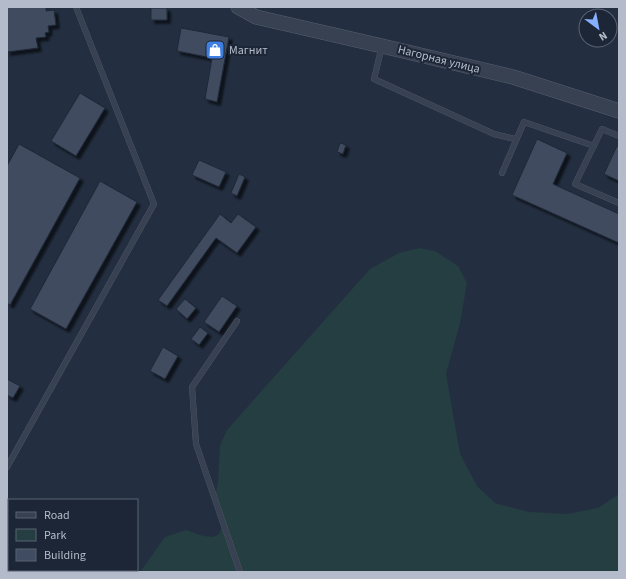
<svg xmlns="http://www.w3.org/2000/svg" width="626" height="579" viewBox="0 0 626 579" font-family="'Source Sans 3',sans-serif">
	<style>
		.green { fill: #253e42 }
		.building { fill: #3f4c61; stroke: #1f2838; filter: url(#shadow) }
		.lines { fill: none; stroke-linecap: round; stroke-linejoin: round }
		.service-casing { stroke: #565f6e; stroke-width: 6 }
		.tertiary-casing { stroke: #565f6e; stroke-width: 15 }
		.service { stroke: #384151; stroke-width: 5.5 }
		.tertiary { stroke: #384151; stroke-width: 14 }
		.labels { text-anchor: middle; stroke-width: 4; stroke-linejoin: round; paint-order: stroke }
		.poi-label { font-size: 12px; fill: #b4bccb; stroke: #1d2636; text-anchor: start }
		.street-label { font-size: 12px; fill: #b4bccb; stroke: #1d2636 }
	</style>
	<defs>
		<filter id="shadow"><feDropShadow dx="3.5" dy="3.5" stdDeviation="1" flood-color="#0009"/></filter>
	</defs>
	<rect width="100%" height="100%" fill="#232f41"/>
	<path class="green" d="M 419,248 L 435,251 L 458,266 L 467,283 L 460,323 L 446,374 L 460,454 L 477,486 L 495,503 L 529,512 L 567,514 L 598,508 L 619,494 L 619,572 L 140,572 L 165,537 L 186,530 L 203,536 L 213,537 L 219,534 L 224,521 L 215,497 L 218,482 L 220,446 L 227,430 L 370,269 L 399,253 Z"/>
	<path class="building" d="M 7,7 L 46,7 L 46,11 L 54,10 L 56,25 L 48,26 L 49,32 L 45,33 L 46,37 L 36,38 L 38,48 L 7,52 Z
		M 151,8 L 167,8 L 167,20 L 151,20 Z
		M 181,28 L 229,37 L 217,102 L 205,99 L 212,58 L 177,51 Z
		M 80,93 L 105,108 L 76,156 L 51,141 Z
		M 537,139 L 567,153 L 553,184 L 619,214 L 619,243 L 512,195 Z
		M 340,143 L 346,145 L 343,154 L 337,152 Z
		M 19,144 L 80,178 L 10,305 L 7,303 L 7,166 Z
		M 617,146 L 619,147 L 619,181 L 604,174 Z
		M 199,160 L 226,172 L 219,187 L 192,175 Z
		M 239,174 L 245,177 L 237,196 L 231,193 Z
		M 100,181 L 137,202 L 66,329 L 30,309 Z
		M 220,214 L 231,223 L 238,214 L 256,227 L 237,253 L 216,238 L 167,306 L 158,300 Z
		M 222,296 L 237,306 L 219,332 L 204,322 Z
		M 185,299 L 196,308 L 187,319 L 176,309 Z
		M 200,327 L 208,333 L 199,345 L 191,339 Z
		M 163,347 L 178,356 L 165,379 L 150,371 Z
		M 7,379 L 20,386 L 13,398 L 7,395 Z
		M 7,509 L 9,510 L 9,540 L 7,539 Z"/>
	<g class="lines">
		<defs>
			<path id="service" d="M 382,46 L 374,79 L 494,134 L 515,139
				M 619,136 L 602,129 L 575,184 L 619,203
				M 502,173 L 524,122 L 594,146
				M 237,321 L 192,387 L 196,444 L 240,572
				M 7,467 L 154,204 L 76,7"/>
			<path id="tertiary" d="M 238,7 L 256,17 L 382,46 L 513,77 L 619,111"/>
		</defs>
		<use href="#service" class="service-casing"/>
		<use href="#tertiary" class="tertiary-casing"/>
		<use href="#service" class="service"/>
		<use href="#tertiary" class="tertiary"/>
	</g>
	<defs>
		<symbol id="shop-square" viewBox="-11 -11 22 22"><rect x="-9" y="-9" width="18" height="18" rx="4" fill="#3f7fe0" stroke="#1d2636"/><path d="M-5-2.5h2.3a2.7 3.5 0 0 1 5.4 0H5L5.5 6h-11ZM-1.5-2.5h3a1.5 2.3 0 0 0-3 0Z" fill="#fff"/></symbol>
	</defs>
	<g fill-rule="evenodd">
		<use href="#shop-square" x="204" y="39" width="22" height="22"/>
	</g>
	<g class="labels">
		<g class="poi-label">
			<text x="229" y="54">Магнит</text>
		</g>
		<g class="street-label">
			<text transform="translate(439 59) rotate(14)" y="4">Нагорная улица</text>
		</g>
	</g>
	<rect width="626" height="579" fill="none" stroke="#b4bccb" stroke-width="16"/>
	<rect x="8" y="499" width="130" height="72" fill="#1d2636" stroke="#596272"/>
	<rect x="16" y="512" width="20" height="6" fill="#384151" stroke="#596272"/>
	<text x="44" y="519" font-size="12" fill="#b4bccb">Road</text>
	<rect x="16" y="529" width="20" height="12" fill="#253e42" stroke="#596272"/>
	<text x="44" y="539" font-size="12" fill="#b4bccb">Park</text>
	<rect x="16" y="549" width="20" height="12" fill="#3f4c61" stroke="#596272"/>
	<text x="44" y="559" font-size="12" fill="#b4bccb">Building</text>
	<g transform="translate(598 28) rotate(148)"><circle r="19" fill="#1d2636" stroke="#596272"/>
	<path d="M0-3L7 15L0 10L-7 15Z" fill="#86b0fe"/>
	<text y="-6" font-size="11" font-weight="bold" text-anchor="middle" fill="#b4bccb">N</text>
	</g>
</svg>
